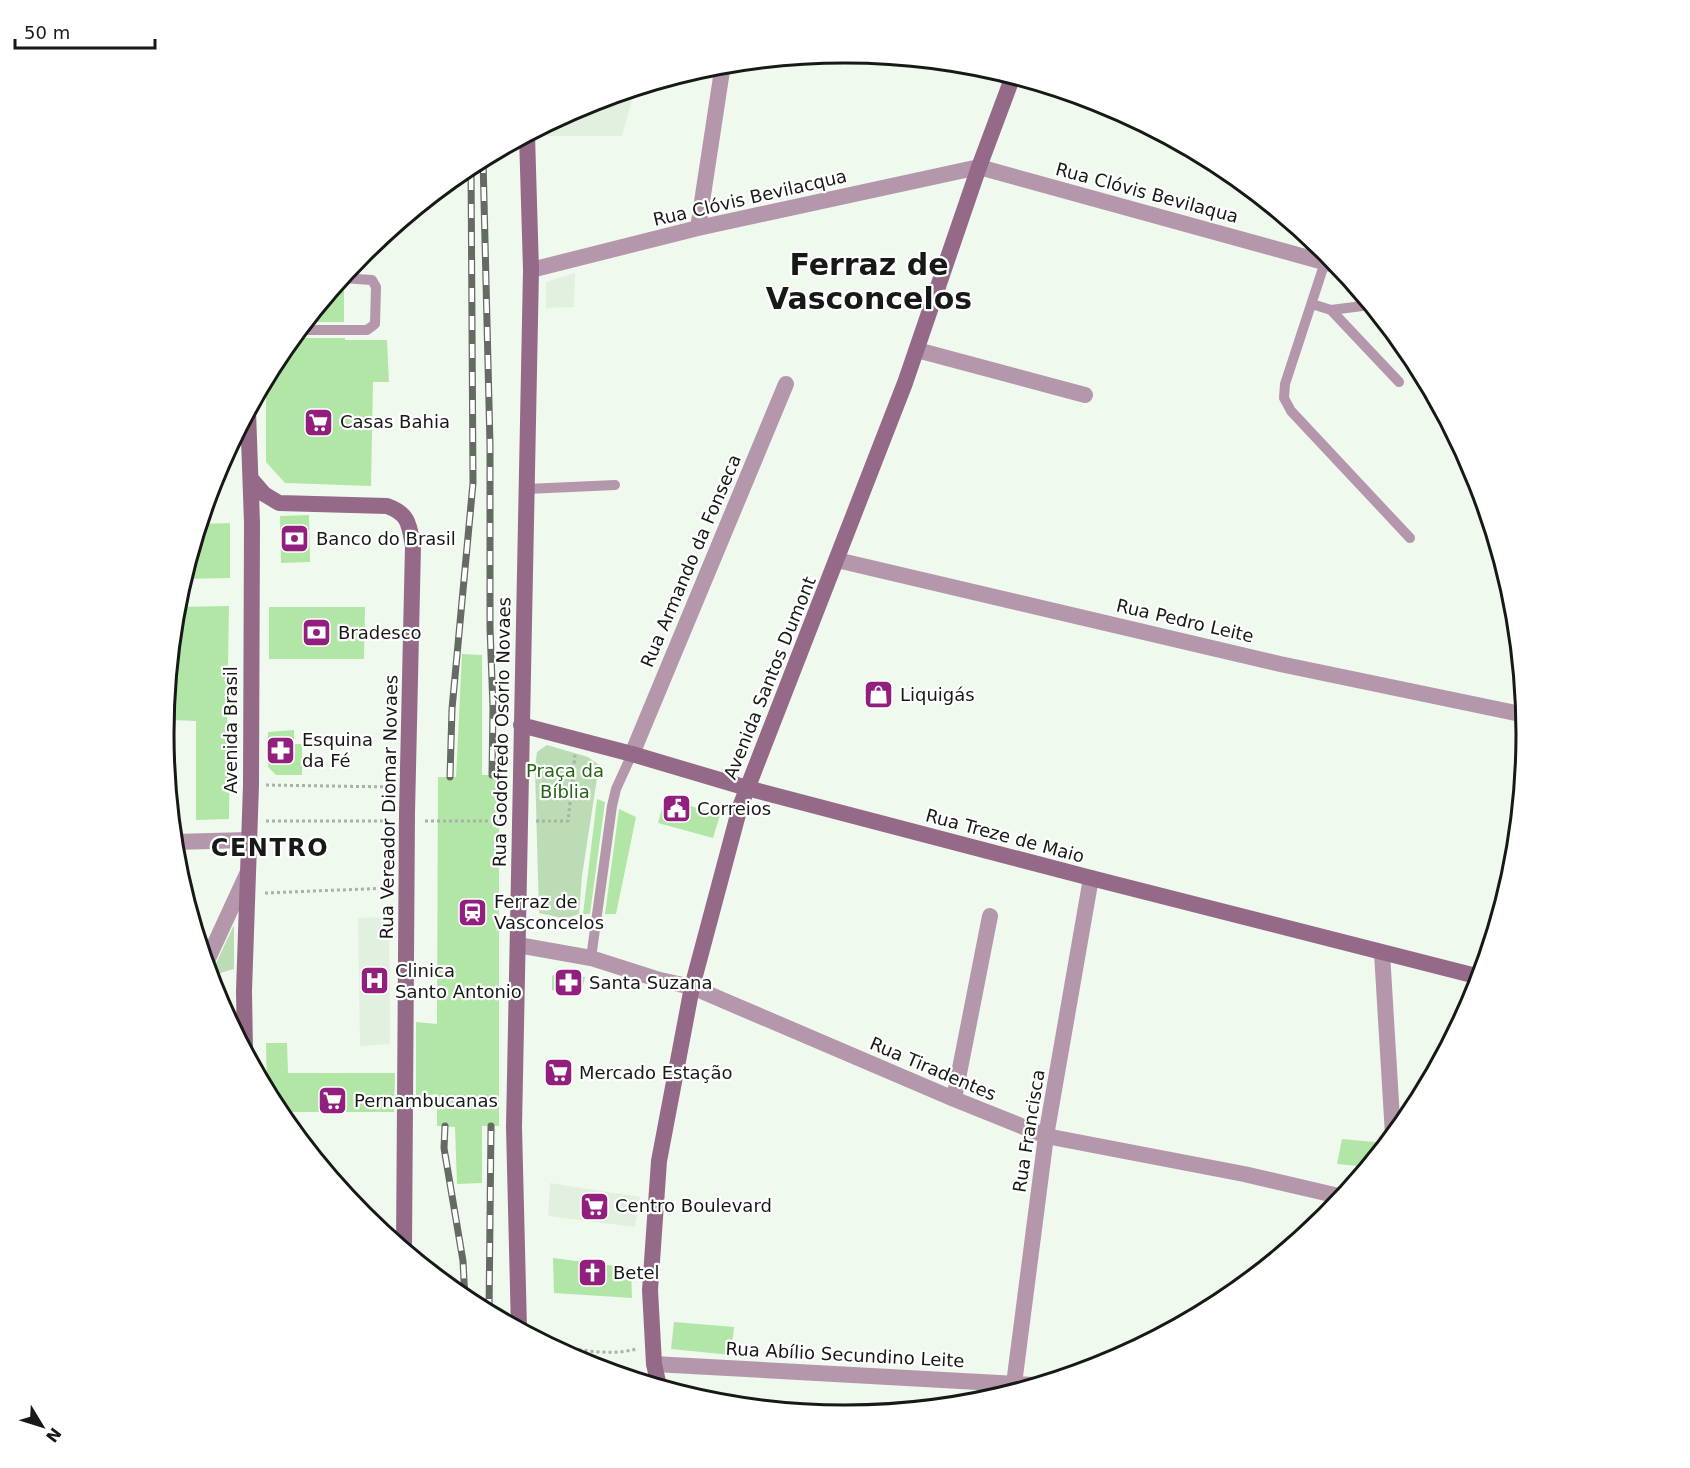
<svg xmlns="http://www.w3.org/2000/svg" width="1690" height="1468" viewBox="0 0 1690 1468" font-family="'DejaVu Sans',sans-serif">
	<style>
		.built { fill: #e2f0df }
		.green { fill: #bbdcb4 }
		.building { fill: #b1e6a6 }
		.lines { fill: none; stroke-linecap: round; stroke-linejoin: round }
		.path { stroke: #aab1a8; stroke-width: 3; stroke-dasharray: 3 3; stroke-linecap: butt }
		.service { stroke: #b597ac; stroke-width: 10 }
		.minor { stroke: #b597ac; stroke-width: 16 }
		.tertiary { stroke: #b597ac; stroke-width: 16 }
		.secondary { stroke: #946a88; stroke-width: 16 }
		.rail-casing { stroke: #656a64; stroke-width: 7 }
		.rail { stroke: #fff; stroke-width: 4.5; stroke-dasharray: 14; stroke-linecap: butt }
		.labels { text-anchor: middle; stroke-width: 4.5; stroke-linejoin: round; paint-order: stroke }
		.street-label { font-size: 18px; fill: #161916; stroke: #fff }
		.poi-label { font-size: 18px; fill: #161916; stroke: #fff; text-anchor: start }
		.park-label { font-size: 18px; fill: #226411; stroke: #fff }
		.district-label { font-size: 24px; font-weight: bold; letter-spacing: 1.5px; fill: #161916; stroke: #fff }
		.town-label { font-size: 30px; font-weight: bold; fill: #161916; stroke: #fff }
		.rim { fill: none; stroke: #161916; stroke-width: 3 }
	</style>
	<rect width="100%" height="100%" fill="#f0f9ee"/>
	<path class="built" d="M 635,89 L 622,136 L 547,136 L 547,124 L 585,104 Z
		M 575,273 L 574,307 L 546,308 L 546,282 Z
		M 389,917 L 390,1044 L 360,1046 L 358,918 Z
		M 550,1183 L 640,1197 L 635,1227 L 548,1216 Z"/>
	<path class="green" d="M 547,745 L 588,757 L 599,765 L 582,876 L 579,914 L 570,917 L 562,918 L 539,913 L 535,768 L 537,752 Z
		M 234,925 L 234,969 L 210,976 Z"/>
	<path class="building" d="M 331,291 L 344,291 L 344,322 L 305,322 Z
		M 294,336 L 299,338 L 345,338 L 345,340 L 387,340 L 389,382 L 373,382 L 371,486 L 285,483 L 266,462 L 266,378 L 279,355 Z
		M 309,515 L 310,562 L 281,563 L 280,516 Z
		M 230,523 L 230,578 L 183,579 L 200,524 Z
		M 229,606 L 227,722 L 230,722 L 229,819 L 196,820 L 196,721 L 172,720 L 172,687 L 168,687 L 176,607 Z
		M 269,607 L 365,607 L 364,659 L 269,659 Z
		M 462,654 L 482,655 L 482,775 L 499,775 L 499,1126 L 482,1126 L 482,1183 L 457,1184 L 455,1127 L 437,1126 L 437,1094 L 416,1097 L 416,1022 L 437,1024 L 438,777 L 456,777 Z
		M 294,730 L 294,744 L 302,744 L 302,775 L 276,775 L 268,767 L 268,732 Z
		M 665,798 L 720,815 L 713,838 L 658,823 Z
		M 597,799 L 605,802 L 590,914 L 583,914 Z
		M 619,809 L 636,817 L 616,914 L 605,914 Z
		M 557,972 L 585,977 L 581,995 L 552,990 L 552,976 Z
		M 266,1043 L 287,1043 L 288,1073 L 395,1073 L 394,1112 L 278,1112 L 267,1091 Z
		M 1342,1139 L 1386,1143 L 1387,1143 L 1367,1167 L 1337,1164 Z
		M 553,1258 L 631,1268 L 632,1298 L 554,1293 Z
		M 674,1322 L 734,1327 L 731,1355 L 671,1349 Z"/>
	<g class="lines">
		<path class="path" d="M 266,785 L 392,787
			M 266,821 L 391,821
			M 425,821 L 502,821
			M 536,821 L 568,821 L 575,755
			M 265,893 L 390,888
			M 538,1339 C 565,1349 608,1357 636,1349"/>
		<path class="service" d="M 1325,262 L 1285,384 L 1284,398 L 1291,411 L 1410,538
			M 1312,304 L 1331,310 L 1370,305
			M 1331,310 L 1399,382
			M 299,330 L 367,330 L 375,324 L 376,287 L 372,280 L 342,278
			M 527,489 L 615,485
			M 591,958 L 612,806 L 616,789 L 632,754"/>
		<path class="minor" d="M 698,228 L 723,64
			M 531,270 L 698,228 L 979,167 L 1338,266
			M 917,350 L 1085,395
			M 837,560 L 1280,664 L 1525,715
			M 632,754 L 786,384
			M 174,842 L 248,840
			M 518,945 L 591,958 L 660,980 L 692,987 L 954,1099 L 1046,1136 L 1244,1174 L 1343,1197
			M 1382,953 L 1393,1135
			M 954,1099 L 990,916
			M 654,1364 L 1034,1385
			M 1016,1391 L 1014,1384 L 1046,1136 L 1091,878"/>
		<path class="tertiary" d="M 206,963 L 247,874"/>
		<path class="secondary" d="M 251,479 L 264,494 L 279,503 L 387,506 C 409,514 409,524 413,546 L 407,813 L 404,1249
			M 521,725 L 632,754 L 747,788 L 1091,878 L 1480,977
			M 245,1050 L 244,991 L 251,785 L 252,523 L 248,411
			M 519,1329 L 514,1127 L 531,270 L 527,135
			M 659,1386 L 654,1364 L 650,1290 L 659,1161 L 692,987 L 740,807 L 905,383 L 979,167 L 1013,76"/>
		<defs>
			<path id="rail" d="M 483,159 L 490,445 L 490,628 L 493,707 L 492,775
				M 450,777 L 452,709 L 473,483 L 471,165
				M 445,1126 L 444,1148 L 463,1261 L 465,1300
				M 489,1313 L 491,1126"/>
		</defs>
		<use href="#rail" class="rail-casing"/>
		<use href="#rail" class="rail"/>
	</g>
	<defs>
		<symbol id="supermarket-square" viewBox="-11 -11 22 22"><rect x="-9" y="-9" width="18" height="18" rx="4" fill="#921f7e" stroke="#fff"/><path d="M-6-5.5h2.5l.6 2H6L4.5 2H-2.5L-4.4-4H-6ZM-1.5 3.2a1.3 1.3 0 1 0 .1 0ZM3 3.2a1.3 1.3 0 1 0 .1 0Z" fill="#fff"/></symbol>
		<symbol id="bank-square" viewBox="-11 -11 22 22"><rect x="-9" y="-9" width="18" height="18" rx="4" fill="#921f7e" stroke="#fff"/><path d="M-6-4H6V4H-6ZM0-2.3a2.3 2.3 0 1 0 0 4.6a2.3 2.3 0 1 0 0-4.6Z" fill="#fff"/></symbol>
		<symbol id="shop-square" viewBox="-11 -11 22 22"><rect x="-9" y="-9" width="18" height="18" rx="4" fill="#921f7e" stroke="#fff"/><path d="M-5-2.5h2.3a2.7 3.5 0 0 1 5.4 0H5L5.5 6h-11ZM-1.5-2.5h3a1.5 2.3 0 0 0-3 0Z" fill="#fff"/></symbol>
		<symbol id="pharmacy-square" viewBox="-11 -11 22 22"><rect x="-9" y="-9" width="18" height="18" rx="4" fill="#921f7e" stroke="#fff"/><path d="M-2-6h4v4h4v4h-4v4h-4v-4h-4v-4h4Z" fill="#fff"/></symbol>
		<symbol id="civic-square" viewBox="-11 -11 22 22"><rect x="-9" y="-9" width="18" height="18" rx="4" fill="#921f7e" stroke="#fff"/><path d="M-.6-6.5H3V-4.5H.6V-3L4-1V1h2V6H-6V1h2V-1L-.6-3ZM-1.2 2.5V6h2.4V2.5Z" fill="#fff"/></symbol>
		<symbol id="station-square" viewBox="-11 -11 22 22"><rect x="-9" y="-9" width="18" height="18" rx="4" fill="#921f7e" stroke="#fff"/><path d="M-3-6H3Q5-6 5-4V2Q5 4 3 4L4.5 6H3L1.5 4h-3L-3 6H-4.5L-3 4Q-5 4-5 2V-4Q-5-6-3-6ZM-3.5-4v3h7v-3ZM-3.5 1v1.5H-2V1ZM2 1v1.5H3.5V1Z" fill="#fff"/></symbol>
		<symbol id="hospital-square" viewBox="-11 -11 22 22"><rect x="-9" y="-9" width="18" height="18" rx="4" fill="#921f7e" stroke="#fff"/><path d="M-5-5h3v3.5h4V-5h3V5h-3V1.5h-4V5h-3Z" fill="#fff"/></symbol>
		<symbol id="church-square" viewBox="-11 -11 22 22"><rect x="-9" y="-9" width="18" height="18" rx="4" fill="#921f7e" stroke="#fff"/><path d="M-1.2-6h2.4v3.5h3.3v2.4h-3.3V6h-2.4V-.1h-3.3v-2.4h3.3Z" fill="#fff"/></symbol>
	</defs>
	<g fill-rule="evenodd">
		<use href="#supermarket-square" x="302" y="406" width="33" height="33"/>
		<use href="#bank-square" x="278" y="522" width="33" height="33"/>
		<use href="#bank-square" x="300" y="616" width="33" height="33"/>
		<use href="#shop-square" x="862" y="678" width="33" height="33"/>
		<use href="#pharmacy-square" x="264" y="734" width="33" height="33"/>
		<use href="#civic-square" x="660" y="792" width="33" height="33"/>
		<use href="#station-square" x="456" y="896" width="33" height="33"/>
		<use href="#hospital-square" x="358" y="964" width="33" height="33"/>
		<use href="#pharmacy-square" x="552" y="966" width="33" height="33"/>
		<use href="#supermarket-square" x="542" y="1056" width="33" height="33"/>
		<use href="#supermarket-square" x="316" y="1084" width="33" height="33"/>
		<use href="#supermarket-square" x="578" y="1190" width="33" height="33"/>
		<use href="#church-square" x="576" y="1256" width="33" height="33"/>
	</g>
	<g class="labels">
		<g class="street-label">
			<text transform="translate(1147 193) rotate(15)" y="6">Rua Clóvis Bevilaqua</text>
			<text transform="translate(750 198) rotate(-13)" y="6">Rua Clóvis Bevilacqua</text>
			<text transform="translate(691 561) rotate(-67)" y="6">Rua Armando da Fonseca</text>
			<text transform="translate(1185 621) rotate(13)" y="6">Rua Pedro Leite</text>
			<text transform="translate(770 678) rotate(-68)" y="6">Avenida Santos Dumont</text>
			<text transform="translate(231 730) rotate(-90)" y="6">Avenida Brasil</text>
			<text transform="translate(502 732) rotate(-89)" y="6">Rua Godofredo Osório Novaes</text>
			<text transform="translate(389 807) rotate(-89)" y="6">Rua Vereador Diomar Novaes</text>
			<text transform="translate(1005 836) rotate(15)" y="6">Rua Treze de Maio</text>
			<text transform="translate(933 1069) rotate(23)" y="6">Rua Tiradentes</text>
			<text transform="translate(1029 1131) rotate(-81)" y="6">Rua Francisca</text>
			<text transform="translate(845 1355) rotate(3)" y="6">Rua Abílio Secundino Leite</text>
		</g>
		<g class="poi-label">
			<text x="340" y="428">Casas Bahia</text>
			<text x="316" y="545">Banco do Brasil</text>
			<text x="338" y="639">Bradesco</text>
			<text x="900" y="701">Liquigás</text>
			<text x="302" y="746">Esquina<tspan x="302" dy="21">da Fé</tspan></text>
			<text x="697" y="815">Correios</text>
			<text x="494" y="908">Ferraz de<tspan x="494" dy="21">Vasconcelos</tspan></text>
			<text x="395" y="977">Clinica<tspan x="395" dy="21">Santo Antonio</tspan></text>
			<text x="589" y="989">Santa Suzana</text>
			<text x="579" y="1079">Mercado Estação</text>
			<text x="354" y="1107">Pernambucanas</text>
			<text x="615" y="1212">Centro Boulevard</text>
			<text x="613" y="1279">Betel</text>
		</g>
		<g class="park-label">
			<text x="565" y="777">Praça da<tspan x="565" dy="21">Bíblia</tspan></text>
		</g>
		<g class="district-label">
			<text x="270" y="856">CENTRO</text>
		</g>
		<g class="town-label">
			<text x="869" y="275">Ferraz de<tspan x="869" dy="34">Vasconcelos</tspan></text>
		</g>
	</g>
	<path d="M0 0H1690V1468H0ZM174 734a671 671 0 1 1 1342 0a671 671 0 1 1-1342 0Z" fill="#fff" fill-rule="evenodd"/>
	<path class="rim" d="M174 734a671 671 0 1 1 1342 0a671 671 0 1 1-1342 0Z"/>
	<g transform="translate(42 1426) rotate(128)" stroke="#ffffff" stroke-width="4.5" paint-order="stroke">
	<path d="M0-4.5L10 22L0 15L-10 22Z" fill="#161916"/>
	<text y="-9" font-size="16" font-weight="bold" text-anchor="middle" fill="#161916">N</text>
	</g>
	<path d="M15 39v9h140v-9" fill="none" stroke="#161916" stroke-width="3"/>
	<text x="24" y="39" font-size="18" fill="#161916" stroke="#ffffff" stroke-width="4.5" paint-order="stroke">50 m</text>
</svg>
